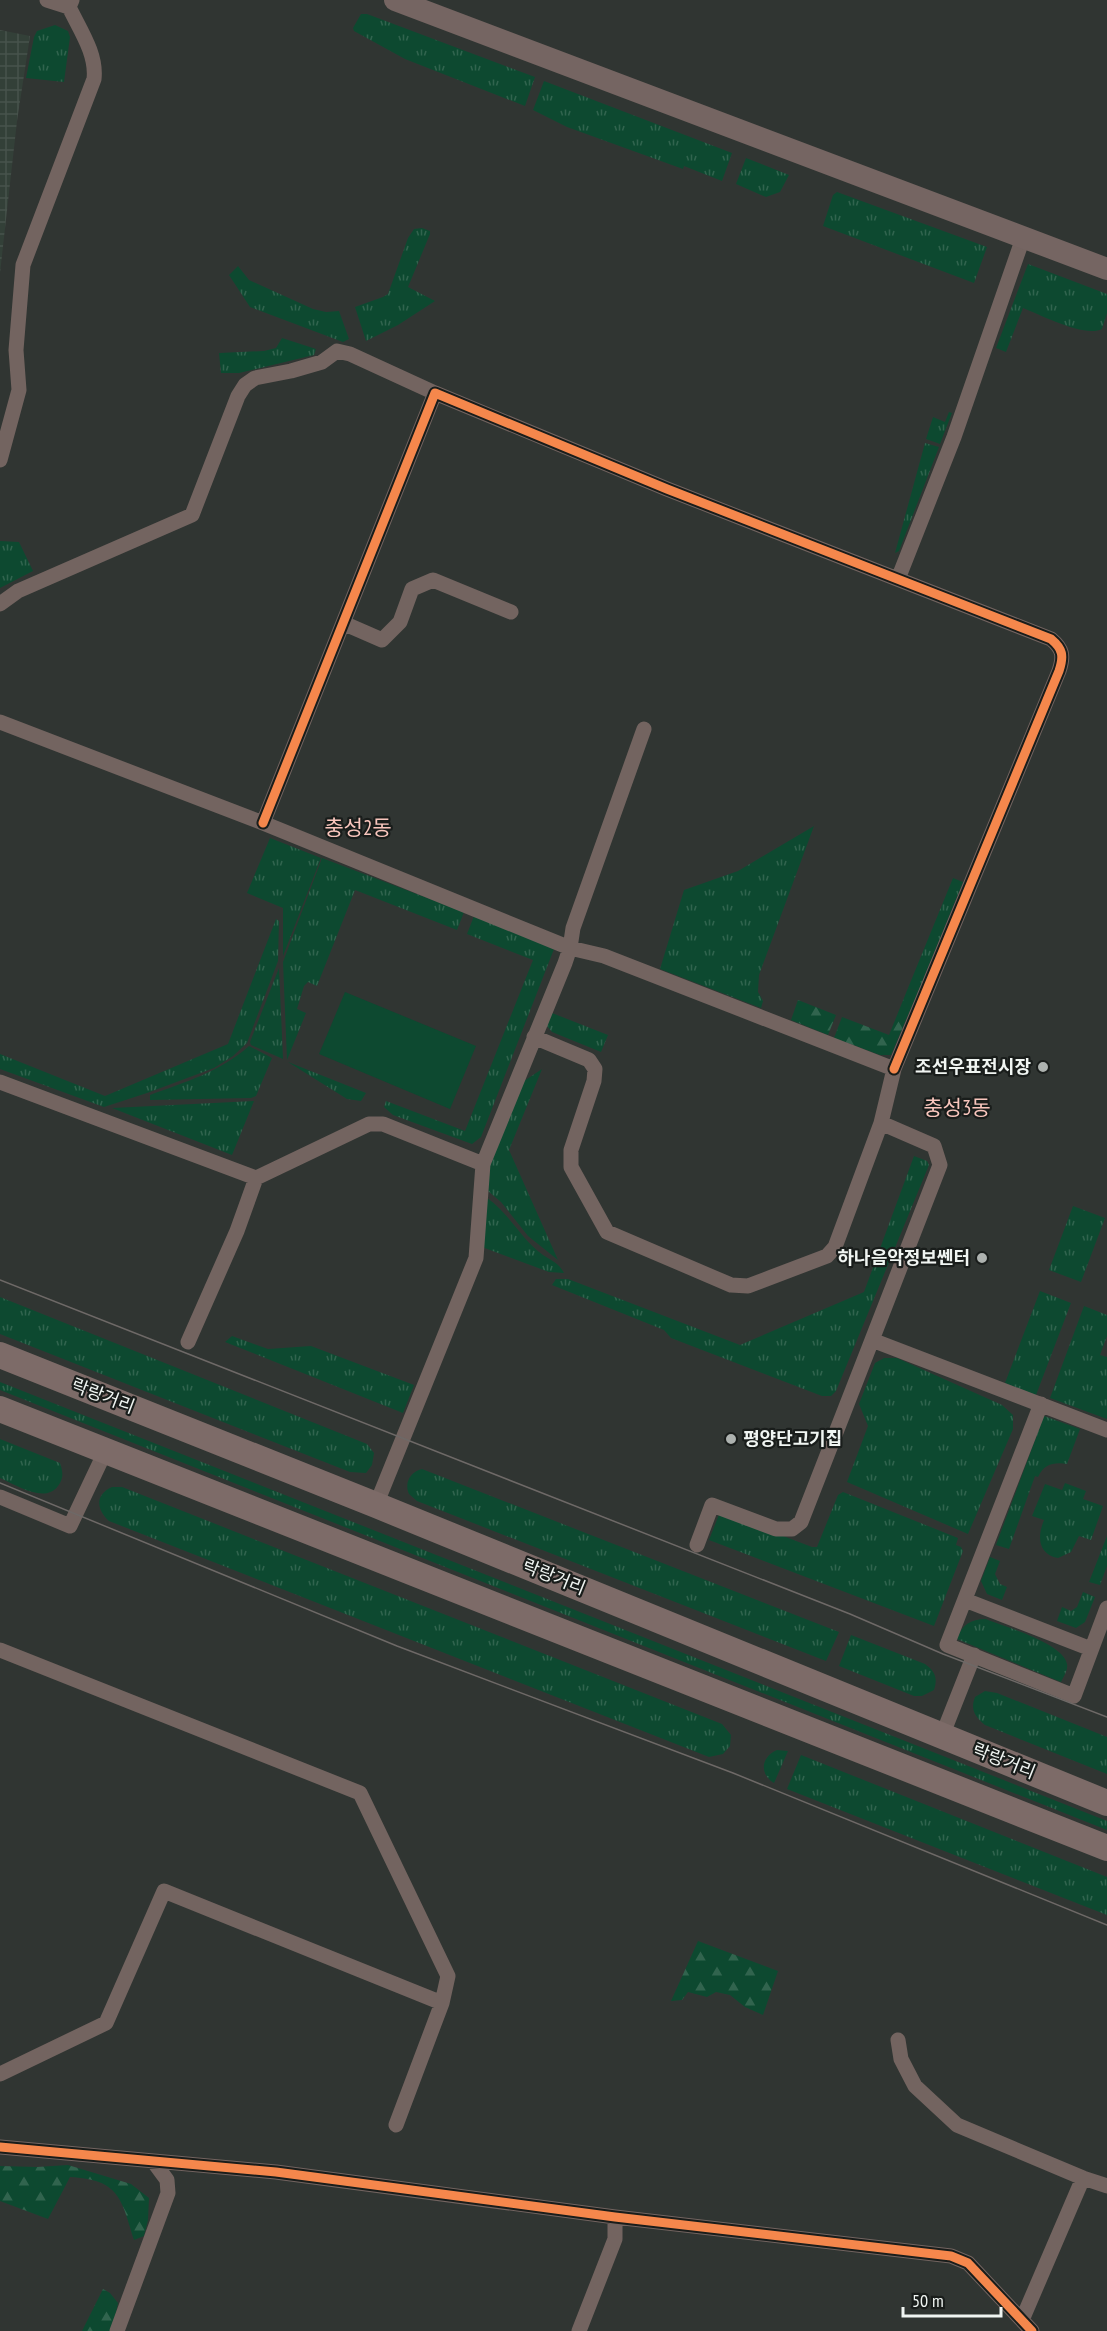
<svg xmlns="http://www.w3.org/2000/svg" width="1107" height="2331" viewBox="0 0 1107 2331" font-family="'PT Sans Narrow','Noto Sans KR',sans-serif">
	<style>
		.industrial { fill: url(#industrial-grid) }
		.grass { fill: url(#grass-tufts) }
		.forest { fill: url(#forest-firs) }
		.green { fill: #0d4930 }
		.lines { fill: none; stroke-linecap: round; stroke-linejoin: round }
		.minor { stroke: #736460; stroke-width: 15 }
		.secondary { stroke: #756562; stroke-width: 22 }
		.primary { stroke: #7d6b68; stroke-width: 26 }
		.tram { stroke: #6e6967; stroke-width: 1.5 }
		.cycleway-casing { stroke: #191d1b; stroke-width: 13 }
		.cycleway { stroke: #f5874c; stroke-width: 9 }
		.poi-dot { fill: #adb2af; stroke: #191d1b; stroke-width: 2 }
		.labels { text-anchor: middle; stroke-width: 4.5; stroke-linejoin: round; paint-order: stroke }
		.poi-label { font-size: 18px; font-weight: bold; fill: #f0f5f2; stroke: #191d1b; text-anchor: end }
		.street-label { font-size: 18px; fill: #f0f5f2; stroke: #191d1b }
		.quarter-label { font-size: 21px; fill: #f9c6bd; stroke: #191d1b }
	</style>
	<defs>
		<pattern id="industrial-grid" width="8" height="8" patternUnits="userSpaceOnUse" patternTransform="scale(1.5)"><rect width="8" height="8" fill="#334038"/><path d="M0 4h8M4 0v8" fill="none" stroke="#47534c"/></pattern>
		<pattern id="grass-tufts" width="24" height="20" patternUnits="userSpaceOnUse" patternTransform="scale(1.5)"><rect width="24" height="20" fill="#0d4930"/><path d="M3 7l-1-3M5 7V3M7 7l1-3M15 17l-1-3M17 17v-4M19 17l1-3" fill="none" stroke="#31644e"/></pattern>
		<pattern id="forest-firs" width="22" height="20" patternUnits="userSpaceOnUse" patternTransform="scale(1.5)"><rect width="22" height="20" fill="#0d4930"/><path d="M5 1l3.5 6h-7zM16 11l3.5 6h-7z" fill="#31644e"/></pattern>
	</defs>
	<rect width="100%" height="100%" fill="#303532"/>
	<path class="industrial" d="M 0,30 L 30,36 L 17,121 L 0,273 Z"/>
	<path class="grass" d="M 361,14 L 367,14 L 535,77 L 525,106 L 405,59 L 354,31 L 353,28 Z
		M 55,25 L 68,31 L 70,37 L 64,82 L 26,78 L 34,37 L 37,31 Z
		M 544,81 L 732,153 L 722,181 L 684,166 L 683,169 L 567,127 L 533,110 Z
		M 746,158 L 789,175 L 780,192 L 766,197 L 736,184 Z
		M 837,192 L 987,247 L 974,283 L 823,226 L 833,195 Z
		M 422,228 L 430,231 L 430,234 L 408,287 L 435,301 L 398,325 L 366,341 L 355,307 L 383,297 L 388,294 L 408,238 L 414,229 Z
		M 1028,264 L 1107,294 L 1107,313 L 1102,329 C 1085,338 1041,315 1023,308 L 1006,352 L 996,348 Z
		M 238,266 L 249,280 L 313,309 L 326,312 L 339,311 L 349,339 L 343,342 L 250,307 L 229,275 Z
		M 282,338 L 316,349 L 314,355 L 239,373 L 221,373 L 219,353 L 264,351 L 276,348 Z
		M 949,412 L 952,413 L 940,444 L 926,439 L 933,417 L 945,422 Z
		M 925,443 L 939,447 L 899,551 L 895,553 Z
		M 0,541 L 19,542 L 33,571 L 0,588 Z
		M 814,826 L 759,975 L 758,992 L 763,1001 L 761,1008 L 660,969 L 684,890 L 738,871 Z
		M 270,838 L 321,858 L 283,956 L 283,908 L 247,893 Z
		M 322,858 L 464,912 L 457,930 L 355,890 L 317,986 L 308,982 L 304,986 L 297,1009 L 306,1013 L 287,1060 L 283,962 Z
		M 953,878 L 963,882 L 918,992 L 908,988 Z
		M 474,916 L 554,949 L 481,1137 L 472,1144 L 393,1115 L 384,1107 L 386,1101 L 465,1131 L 533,960 L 467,934 Z
		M 276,919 L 279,921 L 278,961 L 247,1043 L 233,1056 L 214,1068 L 147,1093 L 104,1107 L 0,1069 L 0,1054 L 105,1096 L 228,1044 Z
		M 279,968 L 283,1059 L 251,1045 L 250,1042 Z
		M 552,1013 L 608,1035 L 601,1052 L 552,1032 L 547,1026 Z
		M 249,1046 L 272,1058 L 256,1096 L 251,1098 L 150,1100 L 150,1095 C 185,1082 220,1072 249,1046 Z
		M 288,1062 L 366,1093 L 361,1101 L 347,1099 Z
		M 542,1069 L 509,1150 L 558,1260 L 528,1236 L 501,1202 L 488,1191 L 490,1164 L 524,1081 Z
		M 254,1101 L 232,1155 L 112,1108 Z
		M 914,1156 L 927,1161 L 929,1165 L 836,1391 L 831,1396 L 822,1396 L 671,1338 L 664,1330 L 552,1285 L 556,1279 L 568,1279 L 740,1345 L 864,1292 Z
		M 487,1198 C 509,1213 521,1239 543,1255 C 552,1261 559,1263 564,1273 L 549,1272 L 482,1247 Z
		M 1073,1206 L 1105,1218 L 1081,1282 L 1049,1270 Z
		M 1040,1291 L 1071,1303 L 1036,1395 L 1005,1383 Z
		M 0,1297 L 367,1444 L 374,1453 L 372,1465 L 366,1473 L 350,1472 L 0,1334 Z
		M 1084,1306 L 1107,1315 L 1107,1336 L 1100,1355 L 1107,1357 L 1107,1419 L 1050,1398 Z
		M 232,1336 L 268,1349 L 311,1346 L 414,1385 L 403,1413 L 225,1342 Z
		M 884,1358 L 897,1358 L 1002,1405 L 1013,1415 L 1013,1429 L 968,1534 L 847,1482 L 868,1426 L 859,1404 L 875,1363 Z
		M 0,1382 L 1107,1821 L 1107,1830 L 0,1390 Z
		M 1044,1416 L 1080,1429 L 1067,1464 C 1054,1462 1044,1464 1038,1477 L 1035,1476 L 1009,1549 L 996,1545 Z
		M 0,1439 L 60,1463 C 63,1472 64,1478 58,1486 C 45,1504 16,1485 0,1478 Z
		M 422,1469 L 839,1632 L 826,1661 L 417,1501 L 409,1494 C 404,1483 410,1472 422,1469 Z
		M 1065,1483 L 1086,1491 L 1083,1499 L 1103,1506 L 1091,1540 L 1079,1536 L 1071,1552 L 1058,1558 C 1038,1554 1037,1537 1044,1520 L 1032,1516 L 1045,1484 L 1062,1490 Z
		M 112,1487 L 122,1487 L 722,1724 L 731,1735 L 730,1746 L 723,1754 L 709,1757 L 109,1521 C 97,1510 94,1495 112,1487 Z
		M 843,1492 L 958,1538 L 956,1545 L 961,1547 L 963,1551 L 934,1626 L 709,1540 L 720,1512 L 812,1547 L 817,1547 L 838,1495 Z
		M 1107,1536 L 1107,1566 L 1100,1585 L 1089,1582 Z
		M 990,1557 L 1000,1561 L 995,1574 L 1000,1584 L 1007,1587 L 1002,1600 L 987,1594 L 981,1581 Z
		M 1083,1592 L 1095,1597 L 1085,1622 L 1076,1628 L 1057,1621 L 1062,1607 L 1071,1611 L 1077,1607 Z
		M 986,1619 C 1005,1627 1063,1643 1067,1664 C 1068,1670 1064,1676 1061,1682 L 957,1639 C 962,1625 970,1619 986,1619 Z
		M 851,1635 L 925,1664 C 935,1671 938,1678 934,1690 L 922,1696 L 914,1696 L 839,1666 Z
		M 985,1691 L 997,1693 L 1107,1737 L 1107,1774 L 985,1725 C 975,1716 970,1710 975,1697 Z
		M 777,1750 L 788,1751 L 774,1783 C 759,1774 761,1757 777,1750 Z
		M 801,1755 L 1107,1877 L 1107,1915 L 787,1789 Z"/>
	<path class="forest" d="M 908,988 L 918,992 L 891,1055 L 880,1055 L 834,1038 L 842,1017 L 889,1035 Z
		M 798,1000 L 836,1015 L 828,1035 L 791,1020 Z
		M 698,1941 L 778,1971 L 763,2015 L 745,2007 L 730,1995 L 716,1992 L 707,1997 L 688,1992 L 682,2000 L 671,2001 Z
		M 68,2165 L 131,2184 L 149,2198 L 148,2220 L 144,2236 L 134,2240 C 121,2197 119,2180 70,2177 L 48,2219 L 0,2201 L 0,2166 L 37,2167 Z
		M 103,2289 L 110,2293 L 118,2303 L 112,2331 L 82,2331 Z"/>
	<path class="green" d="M 345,992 L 476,1046 L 450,1109 L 319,1054 Z"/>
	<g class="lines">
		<path class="minor" d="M 47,0 L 69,7
			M 0,460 L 19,390 L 16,350 L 23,265 L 94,79 C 97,54 80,30 69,7 L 72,0
			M 898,579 L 954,437 L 1023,238
			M 0,604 L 18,591 L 192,515 L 238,396 L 245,385 L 255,378 L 291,371 L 322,362 L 337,351 L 350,354 L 435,393
			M 343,623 L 382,640 L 400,622 L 412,589 L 433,580 L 511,612
			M 0,722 L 263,823 L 570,948 L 604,956 L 894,1069 L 881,1123 L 934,1146 L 940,1165 L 872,1340
			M 263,823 L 435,393 L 667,489 L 1051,639 C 1063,649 1064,656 1059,671 L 894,1069
			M 534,1037 L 589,1060 L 595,1069 L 594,1081 L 571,1150 L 571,1167 L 607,1232 L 731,1285 L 748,1286 L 827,1256 L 835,1247 L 881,1123
			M 0,1082 L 256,1178 L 369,1124 L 383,1124 L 483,1164
			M 188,1342 L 237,1231 L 256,1178
			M 1041,1404 L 947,1645 L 1074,1696 L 1107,1608
			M 0,1497 L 70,1526 L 105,1452
			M 376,1505 L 476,1258 L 483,1164 L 565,963 L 570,948 L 573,928 L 644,729
			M 697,1545 L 712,1505 L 776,1529 L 792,1529 L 801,1522 L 872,1340 L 1107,1430
			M 965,1600 L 1091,1649
			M 0,1650 L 360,1793 L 448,1976 L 442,2003 L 396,2125
			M 942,1736 L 974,1655
			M 898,2040 L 901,2059 L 915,2086 L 957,2125 L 1083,2178 L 1022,2320
			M 0,2074 L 106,2023 L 164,1891 L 442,2003
			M 0,2147 L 276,2172 L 615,2217 L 951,2256 L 968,2263 L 1032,2331
			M 1083,2178 L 1107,2186
			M 117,2331 L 168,2193 L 167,2180 L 153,2161
			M 579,2331 L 615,2239 L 615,2217"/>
		<path class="secondary" d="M 395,0 L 1107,269"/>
		<path class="primary" d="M 0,1355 L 376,1505 L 1107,1803
			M 0,1409 L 1107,1848"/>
		<path class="tram" d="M 0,1280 L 850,1614 L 943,1654 L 1107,1717
			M 0,1483 L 397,1646 L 733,1773 L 1107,1925"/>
		<defs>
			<path id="cycleway" d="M 263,823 L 435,393 L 667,489 L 1051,639 C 1063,649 1064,656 1059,671 L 894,1069
				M 0,2147 L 276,2172 L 615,2217 L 951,2256 L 968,2263 L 1032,2331"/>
		</defs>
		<use href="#cycleway" class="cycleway-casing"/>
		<use href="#cycleway" class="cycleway"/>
	</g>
	<g class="poi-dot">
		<circle cx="1043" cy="1067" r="6"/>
		<circle cx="982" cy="1258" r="6"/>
		<circle cx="731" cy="1439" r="6"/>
	</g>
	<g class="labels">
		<g class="poi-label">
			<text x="1031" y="1073">조선우표전시장</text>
			<text x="970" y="1264">하나음악정보쎈터</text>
			<text x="743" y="1445" text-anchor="start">평양단고기집</text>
		</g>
		<g class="street-label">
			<text transform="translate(103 1396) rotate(21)" y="6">락랑거리</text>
			<text transform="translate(554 1577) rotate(22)" y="6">락랑거리</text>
			<text transform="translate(1004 1761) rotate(22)" y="6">락랑거리</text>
		</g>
		<g class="quarter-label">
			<text x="358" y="835">충성2동</text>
			<text x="957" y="1115">충성3동</text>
		</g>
	</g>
	<path d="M903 2307v9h98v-9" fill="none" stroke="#f0f5f2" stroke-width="3"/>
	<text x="912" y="2307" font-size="18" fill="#f0f5f2" stroke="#191d1b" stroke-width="4.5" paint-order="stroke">50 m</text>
</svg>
